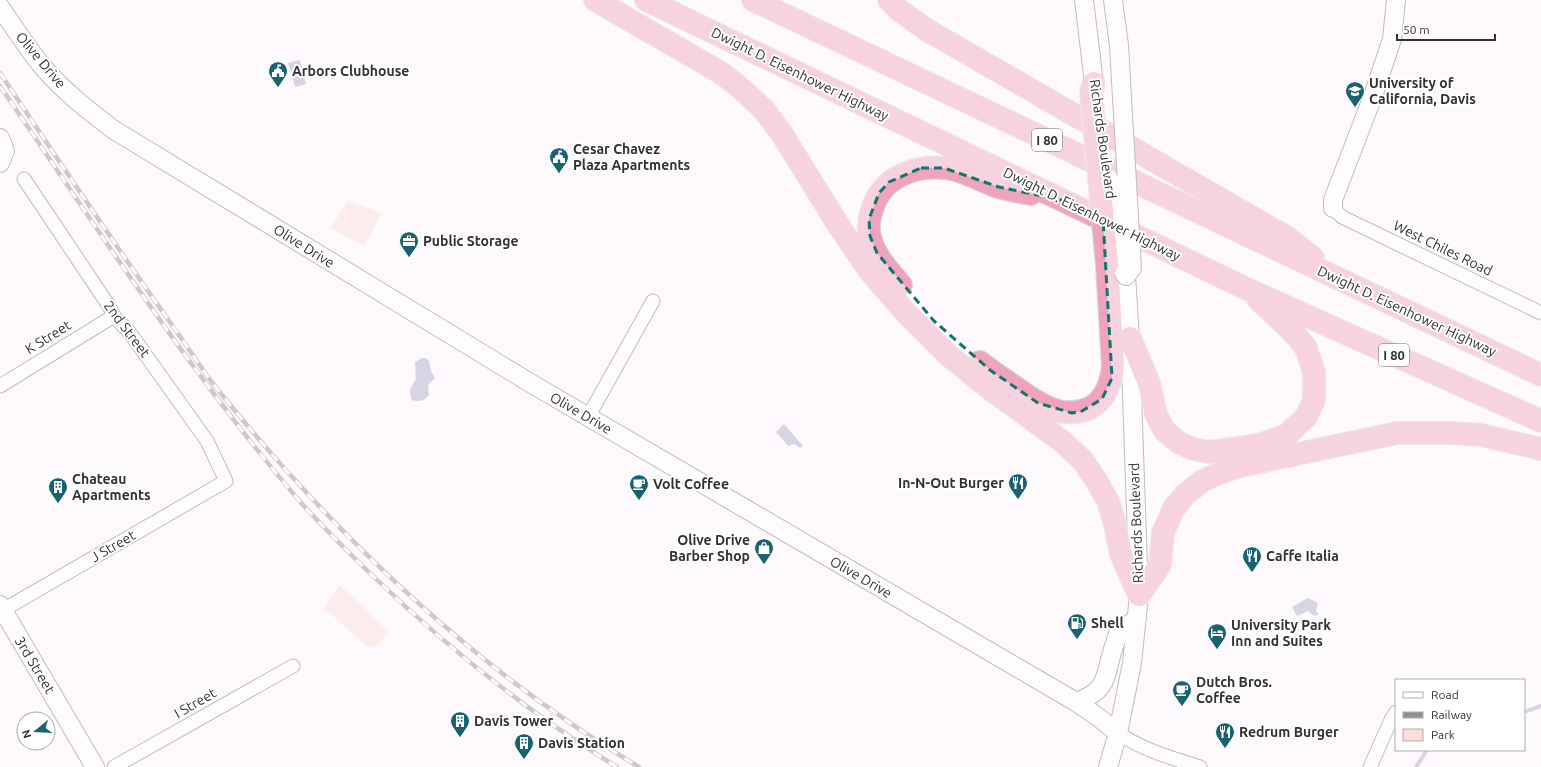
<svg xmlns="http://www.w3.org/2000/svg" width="1541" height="767" viewBox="0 0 1541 767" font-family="Ubuntu,sans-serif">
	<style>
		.green { fill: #fddcda }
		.water { fill: #a7a7ca }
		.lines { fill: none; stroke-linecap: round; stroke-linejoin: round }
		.stream { stroke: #a7a7ca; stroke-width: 4 }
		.street-casing { stroke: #757275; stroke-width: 15 }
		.secondary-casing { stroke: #757275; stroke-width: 20 }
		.highway-casing { stroke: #d6d6d6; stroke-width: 24 }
		.street { stroke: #fff; stroke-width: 13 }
		.secondary { stroke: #fff; stroke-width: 18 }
		.highway { stroke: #f0a3bc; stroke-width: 22 }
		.rail-casing { stroke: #918f91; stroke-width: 4.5 }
		.rail { stroke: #fff; stroke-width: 3; stroke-dasharray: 9; stroke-linecap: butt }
		.secondary-bridge-casing { stroke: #757275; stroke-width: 20; stroke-linecap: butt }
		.highway-bridge-casing { stroke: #d6d6d6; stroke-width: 24; stroke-linecap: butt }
		.secondary-bridge { stroke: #fff; stroke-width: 18 }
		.highway-bridge { stroke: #f0a3bc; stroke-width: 22 }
		.marked { fill: none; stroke: #0f766e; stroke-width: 3; stroke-dasharray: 8 5; stroke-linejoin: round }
		.labels { text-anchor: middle; stroke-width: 4; stroke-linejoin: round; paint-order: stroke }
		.shield { fill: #fff; stroke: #706f70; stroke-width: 1 }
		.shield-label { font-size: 13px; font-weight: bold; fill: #323132 }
		.street-label { font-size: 14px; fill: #323132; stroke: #fff }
		.poi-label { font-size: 14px; font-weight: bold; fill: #323132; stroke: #fff; text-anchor: start }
	</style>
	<rect width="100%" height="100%" fill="#fdf9fc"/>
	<path class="green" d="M 347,202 L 371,209 L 382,214 L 364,246 L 331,228 Z
		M 340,585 L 389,632 L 375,648 L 367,646 L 324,608 Z"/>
	<path class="water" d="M 300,60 L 306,84 L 295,87 L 288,63 Z
		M 422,358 L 426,358 L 429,361 L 431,371 L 435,378 L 428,385 L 429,395 C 424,401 420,402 412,400 C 408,390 411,387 416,379 L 415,362 Z
		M 784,424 L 803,446 L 800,448 L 794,444 L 788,446 L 776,432 Z
		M 1308,598 L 1318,603 L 1316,611 L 1318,613 L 1318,615 L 1314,616 L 1308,611 L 1297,616 L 1292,607 Z"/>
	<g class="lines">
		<path class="stream" d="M 1524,712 L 1541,706
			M 1416,767 L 1427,750"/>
		<defs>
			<path id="street" d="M 1333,208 L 1342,217 L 1541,313
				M 0,386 L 114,316
				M 588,417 L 653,301
				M 3,610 L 226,481 L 207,441 L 130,333 L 114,316 L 109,306 L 24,179
				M 1118,733 C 1143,750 1172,758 1200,767
				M 114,767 L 293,666
				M 1370,767 L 1391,720 L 1396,712"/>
			<path id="secondary" d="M 1084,0 L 1094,83
				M 1113,0 L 1119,45 L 1122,98
				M 0,7 C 14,27 27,48 43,67 C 63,91 89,111 114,130 L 532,384 L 1076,702 L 1098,717 L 1118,733
				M 0,138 L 5,151 L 0,163
				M 1333,208 L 1333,200 L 1373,96 L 1392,39 L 1396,0
				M 0,605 L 95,767
				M 1076,702 C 1110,690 1104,676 1114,646 C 1116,642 1116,637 1118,634 C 1121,628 1132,623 1137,619
				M 1108,767 L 1118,733 L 1132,663 L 1139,595 L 1130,338 L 1126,276"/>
			<path id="highway" d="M 595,0 L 723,74 L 745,92 L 764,110 L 782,134 L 837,223 L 869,270 L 906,313 L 948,355 L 989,388 L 1063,442 L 1083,461 L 1096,480 L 1108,501 L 1114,520 L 1121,554 L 1139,595
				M 646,0 L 1247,289 L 1541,421
				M 753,0 L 1541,375
				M 889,0 L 899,10 L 927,30 L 1288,238 L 1313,258
				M 901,285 C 889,271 874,255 870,237 C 868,228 869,218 872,210 C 881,178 913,165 944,168 C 963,169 980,181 998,187 C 1008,190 1020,192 1031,194
				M 1130,338 L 1149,383 L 1156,414 L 1164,430 L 1178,442 L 1193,449 L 1209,452 L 1259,445 L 1287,435 L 1306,417 L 1314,400 L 1314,372 L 1306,348 L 1295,334 L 1258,299
				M 980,362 C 991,371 1003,379 1015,387 C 1037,403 1062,421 1090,408 C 1105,400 1111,383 1113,367 L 1107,265
				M 1139,595 L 1160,565 L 1163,533 L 1174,508 L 1186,494 L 1201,482 L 1219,473 L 1240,466 L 1397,433 L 1451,433 L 1481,435 L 1541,449"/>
		</defs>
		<use href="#street" class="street-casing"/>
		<use href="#secondary" class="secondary-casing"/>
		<use href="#highway" class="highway-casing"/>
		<use href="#street" class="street"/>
		<use href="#secondary" class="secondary"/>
		<use href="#highway" class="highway"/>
		<defs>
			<path id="rail" d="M 0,73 C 55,155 110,238 167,318 C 183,340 198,364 214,385 C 335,536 473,668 639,767
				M 0,86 C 98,229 190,374 303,505 C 326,530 350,554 375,578 C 449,649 529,713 617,767"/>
		</defs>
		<use href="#rail" class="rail-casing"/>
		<use href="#rail" class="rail"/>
		<defs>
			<path id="secondary-bridge" d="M 1109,179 L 1121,268 L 1126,276 L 1132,268 L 1122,98"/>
			<path id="highway-bridge" d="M 1094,83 L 1091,92 L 1107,265"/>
		</defs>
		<use href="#secondary-bridge" class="secondary-bridge-casing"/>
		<use href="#highway-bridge" class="highway-bridge-casing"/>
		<use href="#secondary-bridge" class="secondary-bridge"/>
		<use href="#highway-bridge" class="highway-bridge"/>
	</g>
	<path d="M0 0H1541V767H0ZM 921,168 L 944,168 L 999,187 L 1066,201 L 1103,219 L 1112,378 L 1102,399 L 1082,411 L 1072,413 L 1038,403 L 990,370 L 934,321 L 877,253 L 870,236 L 869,219 L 879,193 L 889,182 Z" fill="#fdf9fc" fill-opacity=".55" fill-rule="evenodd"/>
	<path class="marked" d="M 921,168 L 944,168 L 999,187 L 1066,201 L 1103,219 L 1112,378 L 1102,399 L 1082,411 L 1072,413 L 1038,403 L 990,370 L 934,321 L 877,253 L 870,236 L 869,219 L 879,193 L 889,182 Z"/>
	<defs>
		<symbol id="civic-pin" viewBox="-11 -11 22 30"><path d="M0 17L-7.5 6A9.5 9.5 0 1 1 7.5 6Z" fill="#18636f" stroke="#fff"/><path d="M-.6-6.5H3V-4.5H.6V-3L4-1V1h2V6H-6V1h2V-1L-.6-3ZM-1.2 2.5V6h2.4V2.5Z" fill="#fff"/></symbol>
		<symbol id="university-pin" viewBox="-11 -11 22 30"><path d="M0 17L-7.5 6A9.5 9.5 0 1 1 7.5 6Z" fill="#18636f" stroke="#fff"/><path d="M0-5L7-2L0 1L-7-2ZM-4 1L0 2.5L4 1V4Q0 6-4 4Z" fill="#fff"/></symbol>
		<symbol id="office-pin" viewBox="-11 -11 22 30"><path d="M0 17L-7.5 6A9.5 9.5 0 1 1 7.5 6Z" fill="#18636f" stroke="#fff"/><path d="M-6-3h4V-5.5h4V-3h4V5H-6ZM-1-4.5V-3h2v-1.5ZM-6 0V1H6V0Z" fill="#fff"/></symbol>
		<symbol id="restaurant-pin" viewBox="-11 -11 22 30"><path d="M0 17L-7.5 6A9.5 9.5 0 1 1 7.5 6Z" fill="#18636f" stroke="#fff"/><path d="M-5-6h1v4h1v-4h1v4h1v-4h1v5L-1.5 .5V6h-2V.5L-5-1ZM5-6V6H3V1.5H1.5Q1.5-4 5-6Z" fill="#fff"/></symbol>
		<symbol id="cafe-pin" viewBox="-11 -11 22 30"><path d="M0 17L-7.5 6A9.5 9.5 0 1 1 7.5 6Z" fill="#18636f" stroke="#fff"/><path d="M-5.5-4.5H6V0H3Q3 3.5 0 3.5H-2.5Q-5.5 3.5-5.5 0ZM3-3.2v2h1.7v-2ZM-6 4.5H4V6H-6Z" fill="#fff"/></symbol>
		<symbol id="building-pin" viewBox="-11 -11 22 30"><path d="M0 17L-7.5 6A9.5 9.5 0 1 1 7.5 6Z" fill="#18636f" stroke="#fff"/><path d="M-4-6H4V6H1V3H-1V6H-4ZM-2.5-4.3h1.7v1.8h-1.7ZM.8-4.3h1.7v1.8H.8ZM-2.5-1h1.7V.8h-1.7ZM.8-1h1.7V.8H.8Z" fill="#fff"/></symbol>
		<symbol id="shop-pin" viewBox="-11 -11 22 30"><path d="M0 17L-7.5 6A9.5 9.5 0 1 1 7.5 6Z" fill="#18636f" stroke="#fff"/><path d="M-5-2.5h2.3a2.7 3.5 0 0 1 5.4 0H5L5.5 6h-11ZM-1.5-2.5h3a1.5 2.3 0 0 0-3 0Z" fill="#fff"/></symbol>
		<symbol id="fuel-pin" viewBox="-11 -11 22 30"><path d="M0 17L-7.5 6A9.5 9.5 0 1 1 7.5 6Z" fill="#18636f" stroke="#fff"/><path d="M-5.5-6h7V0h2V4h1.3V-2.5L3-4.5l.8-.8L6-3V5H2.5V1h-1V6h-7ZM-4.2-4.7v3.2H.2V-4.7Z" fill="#fff"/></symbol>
		<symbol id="hotel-pin" viewBox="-11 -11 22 30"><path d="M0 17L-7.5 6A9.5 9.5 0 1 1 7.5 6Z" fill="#18636f" stroke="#fff"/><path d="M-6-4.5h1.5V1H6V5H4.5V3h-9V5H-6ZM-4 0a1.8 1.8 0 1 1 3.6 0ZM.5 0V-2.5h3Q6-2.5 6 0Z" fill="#fff"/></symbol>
	</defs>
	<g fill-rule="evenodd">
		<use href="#civic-pin" x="267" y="60" width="22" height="30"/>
		<use href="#university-pin" x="1344" y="80" width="22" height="30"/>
		<use href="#civic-pin" x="548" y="146" width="22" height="30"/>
		<use href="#office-pin" x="398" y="230" width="22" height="30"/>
		<use href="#restaurant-pin" x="1007" y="472" width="22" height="30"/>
		<use href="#cafe-pin" x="628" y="473" width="22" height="30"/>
		<use href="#building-pin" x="47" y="476" width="22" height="30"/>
		<use href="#shop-pin" x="753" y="537" width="22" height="30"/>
		<use href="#restaurant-pin" x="1241" y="545" width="22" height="30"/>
		<use href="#fuel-pin" x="1066" y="612" width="22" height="30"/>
		<use href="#hotel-pin" x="1206" y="622" width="22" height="30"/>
		<use href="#cafe-pin" x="1171" y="679" width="22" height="30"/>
		<use href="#building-pin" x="449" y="710" width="22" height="30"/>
		<use href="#restaurant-pin" x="1214" y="721" width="22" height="30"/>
		<use href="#building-pin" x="513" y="732" width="22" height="30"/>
	</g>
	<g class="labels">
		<g class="shield">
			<rect x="1032" y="129" width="30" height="22" rx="3"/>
			<rect x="1379" y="344" width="30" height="22" rx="3"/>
		</g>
		<g class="shield-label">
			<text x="1047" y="145">I 80</text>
			<text x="1394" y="360">I 80</text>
		</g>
		<g class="street-label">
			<text transform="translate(41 60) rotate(50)" y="5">Olive Drive</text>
			<text transform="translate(800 74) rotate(26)" y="5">Dwight D. Eisenhower Highway</text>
			<text transform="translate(1103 139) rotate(82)" y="5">Richards Boulevard</text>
			<text transform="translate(1092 214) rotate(26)" y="5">Dwight D. Eisenhower Highway</text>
			<text transform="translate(304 246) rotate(32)" y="5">Olive Drive</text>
			<text transform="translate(1443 248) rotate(26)" y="5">West Chiles Road</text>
			<text transform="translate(1407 311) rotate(25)" y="5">Dwight D. Eisenhower Highway</text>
			<text transform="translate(127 329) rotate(53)" y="5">2nd Street</text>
			<text transform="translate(48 337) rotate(-32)" y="5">K Street</text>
			<text transform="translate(581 413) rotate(30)" y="5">Olive Drive</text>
			<text transform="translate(1136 523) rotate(-92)" y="5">Richards Boulevard</text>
			<text transform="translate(113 546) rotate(-30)" y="5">J Street</text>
			<text transform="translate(861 577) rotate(30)" y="5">Olive Drive</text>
			<text transform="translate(35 665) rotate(59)" y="5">3rd Street</text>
			<text transform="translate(195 703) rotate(-30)" y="5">I Street</text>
		</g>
		<g class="poi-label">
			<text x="292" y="76">Arbors Clubhouse</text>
			<text x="1369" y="88">University of<tspan x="1369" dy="16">California, Davis</tspan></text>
			<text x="573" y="154">Cesar Chavez<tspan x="573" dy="16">Plaza Apartments</tspan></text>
			<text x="423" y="246">Public Storage</text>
			<text x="72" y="484">Chateau<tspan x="72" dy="16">Apartments</tspan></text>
			<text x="1004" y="488" text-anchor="end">In-N-Out Burger</text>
			<text x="653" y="489">Volt Coffee</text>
			<text x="750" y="545" text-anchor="end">Olive Drive<tspan x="750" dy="16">Barber Shop</tspan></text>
			<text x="1266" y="561">Caffe Italia</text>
			<text x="1091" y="628">Shell</text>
			<text x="1231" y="630">University Park<tspan x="1231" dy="16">Inn and Suites</tspan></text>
			<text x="1196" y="687">Dutch Bros.<tspan x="1196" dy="16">Coffee</tspan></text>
			<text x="474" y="726">Davis Tower</text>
			<text x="1239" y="737">Redrum Burger</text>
			<text x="538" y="748">Davis Station</text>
		</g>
	</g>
	<rect x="1395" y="679" width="130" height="72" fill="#ffffff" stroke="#adadad"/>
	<rect x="1403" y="692" width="20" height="6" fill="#ffffff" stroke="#adadad"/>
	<text x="1431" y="699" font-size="12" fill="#323132">Road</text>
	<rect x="1403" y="712" width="20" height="6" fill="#918f91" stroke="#adadad"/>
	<text x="1431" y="719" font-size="12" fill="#323132">Railway</text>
	<rect x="1403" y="729" width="20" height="12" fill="#fddcda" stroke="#adadad"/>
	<text x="1431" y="739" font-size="12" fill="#323132">Park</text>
	<g transform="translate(36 731) rotate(252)"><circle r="19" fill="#ffffff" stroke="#adadad"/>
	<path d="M0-3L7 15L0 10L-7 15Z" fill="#18636f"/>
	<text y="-6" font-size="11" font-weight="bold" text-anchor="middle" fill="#323132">N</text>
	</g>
	<path d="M1397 34v6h98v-6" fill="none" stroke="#323132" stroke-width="2"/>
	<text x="1403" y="34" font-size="12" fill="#323132" stroke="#ffffff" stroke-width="3" paint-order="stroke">50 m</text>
</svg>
